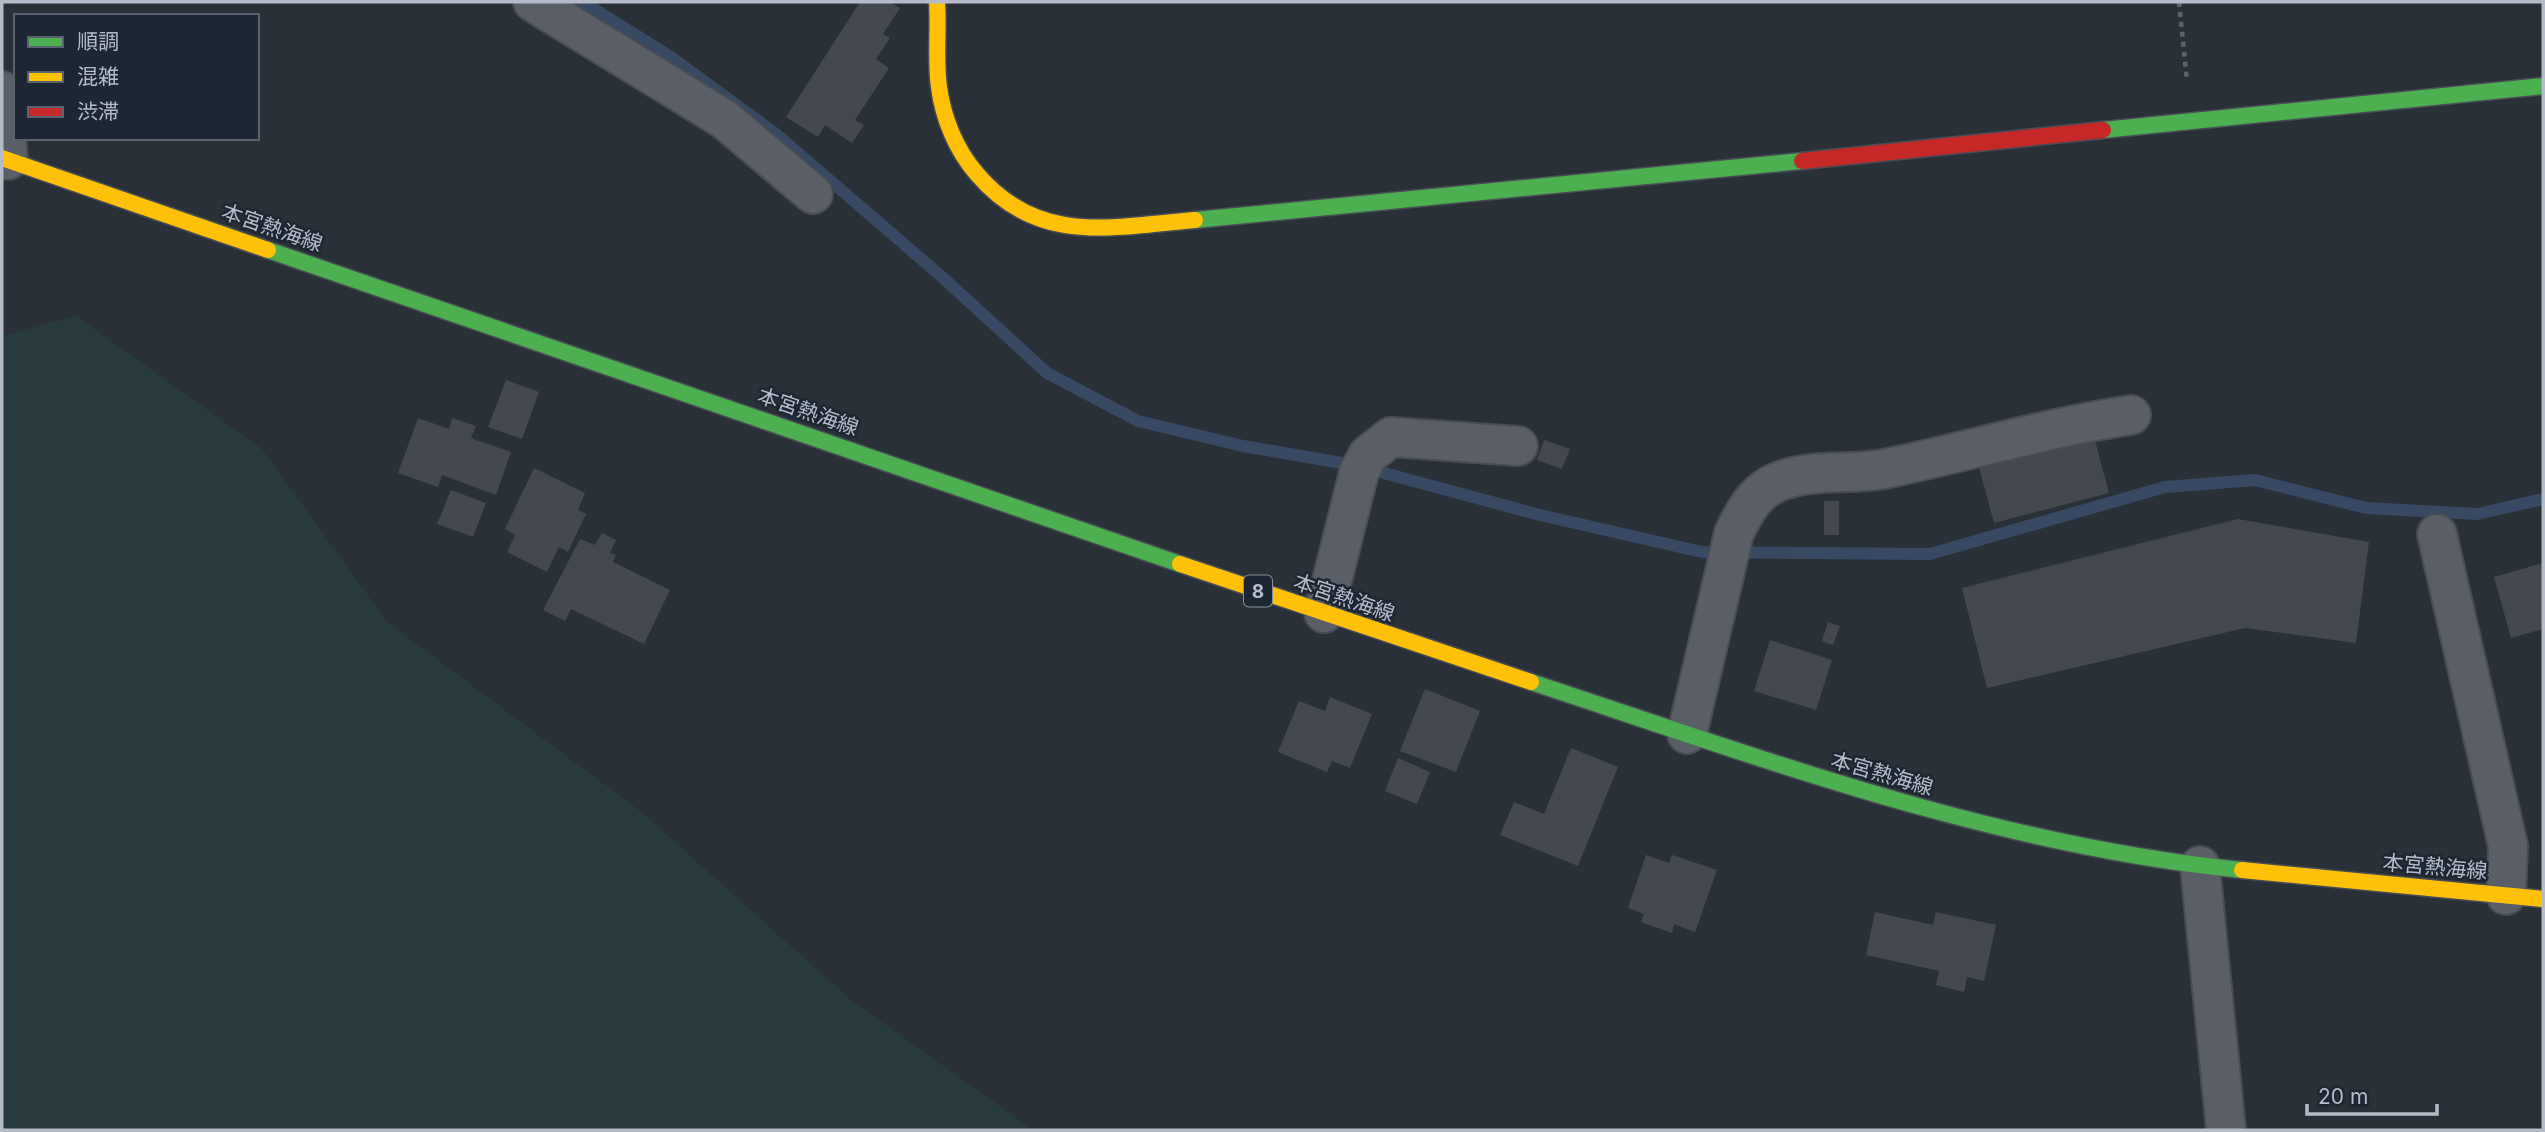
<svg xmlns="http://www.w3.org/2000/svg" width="2545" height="1132" viewBox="0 0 2545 1132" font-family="Inter,'Noto Sans JP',sans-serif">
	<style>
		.green { fill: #273a3e }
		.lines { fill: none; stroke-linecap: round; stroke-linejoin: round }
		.stream { stroke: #384963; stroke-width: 12 }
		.building { fill: #444950 }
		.street-casing { stroke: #484c53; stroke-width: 42 }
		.fast-casing { stroke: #484c53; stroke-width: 19 }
		.slow-casing { stroke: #484c53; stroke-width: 19 }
		.jam-casing { stroke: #484c53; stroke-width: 19 }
		.path { stroke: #5d636a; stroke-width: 4.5; stroke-dasharray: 5 5; stroke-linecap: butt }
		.street { stroke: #5a5e66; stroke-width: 38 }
		.fast { stroke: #4caf50; stroke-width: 16 }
		.slow { stroke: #ffc107; stroke-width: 16 }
		.jam { stroke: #c62828; stroke-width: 16 }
		.labels { text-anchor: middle; stroke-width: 5; stroke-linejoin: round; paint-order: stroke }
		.shield { fill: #1d2633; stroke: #878f9c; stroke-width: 2 }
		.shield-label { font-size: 19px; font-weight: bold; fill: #b4bcc9 }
		.street-label { font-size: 21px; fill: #b4bcc9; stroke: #1d2633 }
	</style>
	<rect width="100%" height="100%" fill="#2a3038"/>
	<path class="green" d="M 76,316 L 262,449 L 387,622 L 639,810 L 851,1000 L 1033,1130 L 2,1130 L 2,336 Z"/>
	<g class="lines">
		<path class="stream" d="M 583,2 L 671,57 L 776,134 L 941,276 L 1047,373 L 1138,421 L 1243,446 L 1354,465 L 1540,515 L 1702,552 L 1930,554 L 2165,487 L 2255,480 L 2366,508 L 2477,514 L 2543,499"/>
	</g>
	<path class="building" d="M 860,2 L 889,2 L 900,8 L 883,34 L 890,38 L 876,59 L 889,68 L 855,120 L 864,125 L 852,143 L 825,125 L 818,137 L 786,117 Z
		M 506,380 L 539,392 L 522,439 L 488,427 Z
		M 418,418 L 449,429 L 452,418 L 476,426 L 471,438 L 511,452 L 496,495 L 442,475 L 438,487 L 398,473 Z
		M 2094,437 L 2109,493 L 1994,523 L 1979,467 Z
		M 1544,440 L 1570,449 L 1562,469 L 1537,460 Z
		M 534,468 L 585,493 L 578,510 L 586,514 L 568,552 L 559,547 L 547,572 L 507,552 L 515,535 L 505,529 Z
		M 451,490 L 486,503 L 473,537 L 437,524 Z
		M 1824,501 L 1839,501 L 1839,535 L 1824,535 Z
		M 2238,519 L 2369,542 L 2356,643 L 2245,628 L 1987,688 L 1962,588 Z
		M 602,533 L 616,540 L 610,553 L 616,555 L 613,562 L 670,590 L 644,644 L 571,609 L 565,621 L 543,610 L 580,539 L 595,545 Z
		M 2543,563 L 2543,629 L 2511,638 L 2494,577 Z
		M 1828,622 L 1840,626 L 1833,645 L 1822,641 Z
		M 1770,640 L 1832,660 L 1816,710 L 1754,691 Z
		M 1425,689 L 1480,711 L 1456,772 L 1400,751 Z
		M 1330,697 L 1372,714 L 1350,768 L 1332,761 L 1327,772 L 1278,752 L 1299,701 L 1325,711 Z
		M 1571,748 L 1618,767 L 1578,866 L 1500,835 L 1514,802 L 1544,814 Z
		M 1398,758 L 1430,772 L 1417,804 L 1385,791 Z
		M 1646,855 L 1669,863 L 1672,855 L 1717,870 L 1695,932 L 1674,924 L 1672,933 L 1641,922 L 1644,914 L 1628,908 Z
		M 1875,912 L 1933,925 L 1936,912 L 1996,925 L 1984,981 L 1967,977 L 1964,992 L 1936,985 L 1939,971 L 1866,955 Z"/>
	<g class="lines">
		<defs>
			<path id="street" d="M 533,2 L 724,119 L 813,194
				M 2,91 L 8,160
				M 2437,534 L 2508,846 L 2506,895
				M 1324,613 L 1359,472 L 1368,455 L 1391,437 L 1518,446
				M 1687,734 L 1734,533 C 1745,510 1757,488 1783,480 C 1818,468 1854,476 1889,468 C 1970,451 2049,427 2131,415
				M 2200,866 L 2226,1130"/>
			<path id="fast" d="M 2103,130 L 2543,86
				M 1195,220 L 1802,161
				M 268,250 L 1180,564
				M 1531,682 C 1764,759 1997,846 2242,870"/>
			<path id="slow" d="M 937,2 C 939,30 935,59 939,87 C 943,118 956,150 977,174 C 1038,246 1112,227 1195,220
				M 2,158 L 268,250
				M 1180,564 L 1531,682
				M 2242,870 L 2543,899"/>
			<path id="jam" d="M 1802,161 L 2103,130"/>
		</defs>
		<use href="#street" class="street-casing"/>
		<use href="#fast" class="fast-casing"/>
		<use href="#slow" class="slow-casing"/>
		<use href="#jam" class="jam-casing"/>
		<path class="path" d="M 2179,2 L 2187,81"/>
		<use href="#street" class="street"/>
		<use href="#fast" class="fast"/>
		<use href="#slow" class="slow"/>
		<use href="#jam" class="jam"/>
	</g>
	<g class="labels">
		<rect class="shield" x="1244" y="575.5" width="28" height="31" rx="5"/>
		<g class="shield-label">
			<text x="1258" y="598">8</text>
		</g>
		<g class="street-label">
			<text transform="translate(272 228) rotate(19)" y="7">本宮熱海線</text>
			<text transform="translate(808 412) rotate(19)" y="7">本宮熱海線</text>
			<text transform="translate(1344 598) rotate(19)" y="7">本宮熱海線</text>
			<text transform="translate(1882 774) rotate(16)" y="7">本宮熱海線</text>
			<text transform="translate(2435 867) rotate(5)" y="7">本宮熱海線</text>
		</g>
	</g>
	<rect width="2545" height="1132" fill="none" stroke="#b4bcc9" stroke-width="7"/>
	<rect x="14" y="14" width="245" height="126" fill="#1d2633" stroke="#59626f" stroke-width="2"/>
	<rect x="28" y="37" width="35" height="10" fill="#4caf50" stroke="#59626f" stroke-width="2"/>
	<text x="77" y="49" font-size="21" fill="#b4bcc9">順調</text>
	<rect x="28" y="72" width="35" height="10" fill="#ffc107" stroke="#59626f" stroke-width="2"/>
	<text x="77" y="84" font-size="21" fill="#b4bcc9">混雑</text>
	<rect x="28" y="107" width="35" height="10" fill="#c62828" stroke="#59626f" stroke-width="2"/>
	<text x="77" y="119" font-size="21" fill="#b4bcc9">渋滞</text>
	<path d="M2307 1104v10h130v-10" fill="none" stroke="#b4bcc9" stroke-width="3.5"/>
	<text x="2318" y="1104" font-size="21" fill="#b4bcc9" stroke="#1d2633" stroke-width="5" paint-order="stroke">20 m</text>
</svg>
